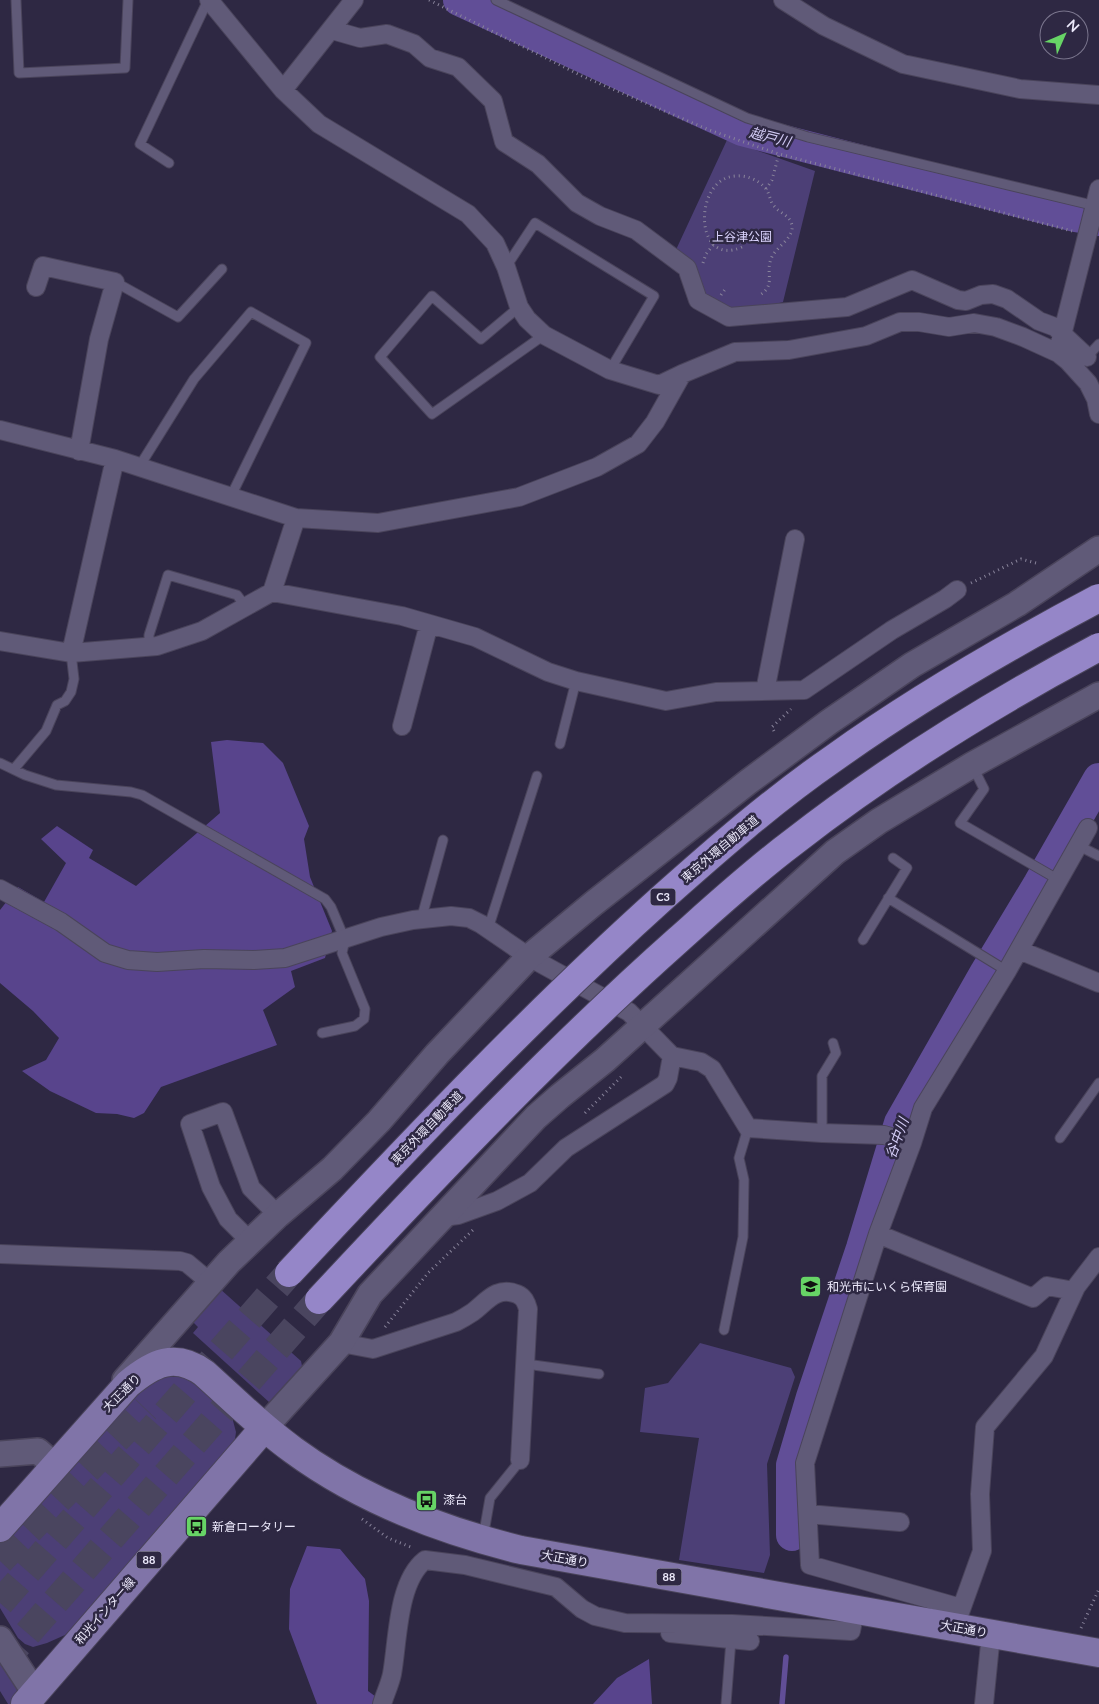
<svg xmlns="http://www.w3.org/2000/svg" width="1099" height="1704" viewBox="0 0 1099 1704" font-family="Lato,'Noto Sans JP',sans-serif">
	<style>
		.green { fill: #4c3f76 }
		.forest { fill: #58448c }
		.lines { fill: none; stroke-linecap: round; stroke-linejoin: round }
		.stream { stroke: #614e97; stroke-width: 5.5 }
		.river { stroke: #614e97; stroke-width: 32 }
		.highway-tunnel { stroke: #4a455f; stroke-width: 28; stroke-dasharray: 28 14; stroke-linecap: butt }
		.lane-casing { stroke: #4a445b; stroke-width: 11 }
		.street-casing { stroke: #4a445b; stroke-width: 20 }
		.secondary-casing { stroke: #4a445b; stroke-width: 28 }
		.primary-casing { stroke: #4a445b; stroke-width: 30 }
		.path { stroke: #89849b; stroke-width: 3; stroke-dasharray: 1 4; stroke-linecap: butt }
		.lane { stroke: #605a78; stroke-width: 9 }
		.street { stroke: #605a78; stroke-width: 18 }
		.secondary { stroke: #605a78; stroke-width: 25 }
		.primary { stroke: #8074a8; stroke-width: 28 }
		.highway-bridge-casing { stroke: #4a445b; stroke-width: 30; stroke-linecap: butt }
		.highway-bridge { stroke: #9586c8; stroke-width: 28 }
		.labels { text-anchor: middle; stroke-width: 5; stroke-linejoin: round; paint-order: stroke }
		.shield { fill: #2e2843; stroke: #b3afc4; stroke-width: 1 }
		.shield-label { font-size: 11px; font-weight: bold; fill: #ece9fb }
		.park-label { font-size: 12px; fill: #dbd4fe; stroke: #2e2843 }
		.street-label { font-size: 12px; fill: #ece9fb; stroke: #2e2843 }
		.poi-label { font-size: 12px; fill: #ece9fb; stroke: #2e2843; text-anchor: start }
		.water-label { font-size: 14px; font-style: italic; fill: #d3ccf6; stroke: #2e2843 }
	</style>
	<rect width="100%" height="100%" fill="#2e2843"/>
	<path class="green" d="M 727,140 L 815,171 L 783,302 L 739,314 L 701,294 L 674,254 Z
		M 219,1288 L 301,1361 L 302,1366 L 269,1402 L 193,1333 L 198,1327 L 191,1320 Z
		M 700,1343 L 791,1368 L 795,1377 L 767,1464 L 770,1555 L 764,1573 L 679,1560 L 699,1438 L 640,1432 L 645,1388 L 668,1383 Z
		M 167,1377 L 180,1377 L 193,1380 L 232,1417 L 236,1432 L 234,1446 L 218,1469 L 154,1534 L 70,1630 L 65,1635 L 47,1643 L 33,1647 L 25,1644 L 18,1638 L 0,1608 L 0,1544 L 56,1484 L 69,1472 L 136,1393 L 154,1380 Z
		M 0,1658 L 25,1695 L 15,1704 L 8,1704 L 0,1691 Z"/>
	<path class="forest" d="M 227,740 L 263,743 L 283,763 L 309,826 L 304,839 L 310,877 L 332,931 L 325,958 L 291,971 L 295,987 L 263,1010 L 277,1045 L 161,1087 L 144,1113 L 134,1118 L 117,1114 L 96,1113 L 50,1091 L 22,1071 L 46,1060 L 59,1038 L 33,1011 L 0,983 L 0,910 L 18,887 L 44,902 L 66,863 L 41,839 L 57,826 L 93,850 L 89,858 L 136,886 L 220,813 L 211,742 Z
		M 307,1546 L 340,1549 L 365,1579 L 369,1601 L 368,1691 L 383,1702 L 389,1704 L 317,1704 L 289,1629 L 290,1589 Z
		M 649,1659 L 652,1704 L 593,1704 L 617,1678 Z"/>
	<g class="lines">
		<path class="stream" d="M 782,1704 L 786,1657"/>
		<path class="river" d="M 459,0 L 742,130 L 1075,216 L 1099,220
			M 792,1535 L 792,1465 L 812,1397 L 862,1248 L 900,1123 L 986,972 L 1039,884 L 1099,779"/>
		<path class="highway-tunnel" d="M 0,1561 L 146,1409
			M 0,1603 L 289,1273
			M 0,1665 L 319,1300"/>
		<defs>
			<path id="lane" d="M 16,0 L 19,73 L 125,68 L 128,0
				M 496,0 L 747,118 L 808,137 L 1096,206
				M 169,163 L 140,144 L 208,0
				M 506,267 L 535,223 L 654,296 L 610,370
				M 115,282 L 178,317 L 222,269
				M 519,307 L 481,339 L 432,296 L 380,357 L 432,414 L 544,335
				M 1085,359 L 1099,344
				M 139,467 L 194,379 L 251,312 L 306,343 L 231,496
				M 149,646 L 149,635 L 168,575 L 237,595 L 246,607
				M 560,744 L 576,681
				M 0,763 L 25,775 L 56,785 L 131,792 L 142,795 L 325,899 L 331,907 L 345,940 L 342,953 L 365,1009 L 364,1019 L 355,1026 L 322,1033
				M 973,767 L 984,789 L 960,823 L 1059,880
				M 14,769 L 46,731 L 57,705 L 65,701 L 71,692 L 74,679 L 71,653
				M 1079,846 L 1099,856
				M 888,898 L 1007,971
				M 421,920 L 443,840
				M 488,929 L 537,776
				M 863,940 L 907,868 L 893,858
				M 822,1133 L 822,1076 L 836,1053 L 833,1043
				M 1060,1138 L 1099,1083
				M 724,1330 L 743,1237 L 744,1180 L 739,1158 L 748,1128
				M 526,1364 L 599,1374
				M 483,1538 L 490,1498 L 515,1467
				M 726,1704 L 731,1640"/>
			<path id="street" d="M 209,0 L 283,90 L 319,124 L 468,214 L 495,243 L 506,267 L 519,307 L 527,319 L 544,335 L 610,370 L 659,385 L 682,374 L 735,352 L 789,350 L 866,336 L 900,322 L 919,322 L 949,327 L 974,323 L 996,327 L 1023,337 L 1058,353 L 1068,361 L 1088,383 L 1096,399 L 1099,414
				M 783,0 L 824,26 L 903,64 L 1020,89 L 1099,95
				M 332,30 L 360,38 L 387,34 L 414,44 L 430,58 L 458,67 L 493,101 L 504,142 L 538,164 L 577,203 L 600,216 L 636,230 L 687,268 L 698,300 L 729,317 L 847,307 L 912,280 L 958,300 L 966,301 L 981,295 L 993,294 L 1007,299 L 1039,321 L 1055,327 L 1087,357
				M 283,90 L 354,0
				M 36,287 L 43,266 L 115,282 L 99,339 L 79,451
				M 1060,343 L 1099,189
				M 0,430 L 115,459 L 296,518 L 378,523 L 519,497 L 597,467 L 638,444 L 655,422 L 682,374
				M 272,592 L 402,616 L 475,637 L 548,672 L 576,681 L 666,701 L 716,692 L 804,690 L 892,630 L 945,599 L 957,590
				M 0,641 L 71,653 L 157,646 L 202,631 L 272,592 L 296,518
				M 71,653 L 115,459
				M 765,691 L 795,539
				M 402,726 L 429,624
				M 0,889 L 61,922 L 105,953 L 128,960 L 157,962 L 204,959 L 254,960 L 285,958 L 381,927 L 413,920 L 451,916 L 469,918 L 481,924 L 529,957 L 629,1012 L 672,1056 L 701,1062 L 712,1069 L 748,1128 L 822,1133 L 884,1135 L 912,1143
				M 1019,950 L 1099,983
				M 443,1217 L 458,1215 L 497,1201 L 530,1183 L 566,1148 L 665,1084 L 668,1078 L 672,1056
				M 878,1234 L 1033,1298 L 1047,1286 L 1074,1291
				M 250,1241 L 228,1219 L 211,1187 L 190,1124 L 223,1112 L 251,1188 L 278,1215
				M 0,1254 L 180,1261 L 187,1263 L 211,1283
				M 341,1343 L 373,1349 L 456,1322 C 462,1319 467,1316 473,1312 C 487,1301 497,1286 517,1294 C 524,1297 526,1302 528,1309 L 520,1460
				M 808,1514 L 900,1522
				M 961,1608 L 810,1565 L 805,1463 L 878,1234 L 912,1143 L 923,1108 L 1007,971 L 1088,828
				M 958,1618 L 982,1551 L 980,1494 L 985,1427 L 1044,1356 L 1076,1287 L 1099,1257
				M 670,1633 L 750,1641
				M 382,1704 C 385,1694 390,1684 392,1674 C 398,1641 397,1582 425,1560 L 465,1565 L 556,1587 L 582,1609 L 595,1616 L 625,1623 L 732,1624 L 851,1631 L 855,1610
				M 984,1704 L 991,1634"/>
			<path id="secondary" d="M 125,1380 L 229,1262 L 278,1215 L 332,1169 L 379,1121 L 437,1054 L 529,957 L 594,903 L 748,782 L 829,722 L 912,665 L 1017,604 L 1099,549
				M 264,1428 L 341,1343 L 370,1294 L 536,1117 L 560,1096 L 605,1060 L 835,852 L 879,821 L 972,765 L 1099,695
				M 0,1454 L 38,1451 L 55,1466
				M 0,1639 L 35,1693"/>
			<path id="primary" d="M 0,1528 L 128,1384 C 153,1363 175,1352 204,1373 C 233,1399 261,1427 293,1450 C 361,1500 440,1530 521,1550 L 1099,1653
				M 25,1704 L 264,1428"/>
		</defs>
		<use href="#lane" class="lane-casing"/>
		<use href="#street" class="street-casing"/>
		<use href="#secondary" class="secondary-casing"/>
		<use href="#primary" class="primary-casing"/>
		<path class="path" d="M 429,0 L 582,76 L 709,130 L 779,154 L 1072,231
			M 766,189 L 772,180 L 779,154
			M 742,247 C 693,269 693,177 736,176 C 747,175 759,180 766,189 C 770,194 770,202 774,206 C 780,214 789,214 792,225 C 794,239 775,247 771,259 C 765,274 777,286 758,296
			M 703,263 L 706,254 L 714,244
			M 721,295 L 726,288
			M 971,583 L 1021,559 L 1036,563
			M 774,731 L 772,727 L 791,709
			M 585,1113 L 621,1077
			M 385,1327 L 428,1273 L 475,1228
			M 362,1519 L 388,1538 L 413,1548
			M 1081,1628 L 1099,1589"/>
		<use href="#lane" class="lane"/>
		<use href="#street" class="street"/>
		<use href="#secondary" class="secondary"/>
		<use href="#primary" class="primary"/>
		<defs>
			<path id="highway-bridge" d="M 289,1273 C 409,1145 530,1017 661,899 C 716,850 773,800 834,758 C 918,698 1008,646 1099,598
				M 319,1300 C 435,1176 551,1053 678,940 C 715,907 752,873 792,843 C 888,768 992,704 1099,647"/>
		</defs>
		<use href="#highway-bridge" class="highway-bridge-casing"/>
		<use href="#highway-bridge" class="highway-bridge"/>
	</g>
	<defs>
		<symbol id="school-square" viewBox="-11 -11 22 22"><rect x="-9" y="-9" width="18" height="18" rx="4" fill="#67d466" stroke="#2e2843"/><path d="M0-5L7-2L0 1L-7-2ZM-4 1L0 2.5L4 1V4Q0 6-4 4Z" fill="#111"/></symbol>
		<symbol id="bus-square" viewBox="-11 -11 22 22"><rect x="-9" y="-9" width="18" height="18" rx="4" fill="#67d466" stroke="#2e2843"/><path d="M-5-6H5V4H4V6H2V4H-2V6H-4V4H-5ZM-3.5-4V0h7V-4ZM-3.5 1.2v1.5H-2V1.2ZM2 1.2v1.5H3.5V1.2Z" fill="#111"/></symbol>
	</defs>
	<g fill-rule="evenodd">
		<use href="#school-square" x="798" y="1274" width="25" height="25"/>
		<use href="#bus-square" x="414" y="1488" width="25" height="25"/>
		<use href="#bus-square" x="184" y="1514" width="25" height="25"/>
	</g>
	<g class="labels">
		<g class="shield">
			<rect x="650.5" y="888.5" width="25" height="17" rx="4"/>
			<rect x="136.5" y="1551.5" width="25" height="17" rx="4"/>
			<rect x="656.5" y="1568.5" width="25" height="17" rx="4"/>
		</g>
		<g class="shield-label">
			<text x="663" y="901">C3</text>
			<text x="149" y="1564">88</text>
			<text x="669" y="1581">88</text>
		</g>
		<g class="park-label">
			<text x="742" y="241">上谷津公園</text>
		</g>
		<g class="street-label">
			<text transform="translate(720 849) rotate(-40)" y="4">東京外環自動車道</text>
			<text transform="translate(427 1128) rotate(-46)" y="4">東京外環自動車道</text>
			<text transform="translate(122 1393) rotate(-45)" y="4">大正通り</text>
			<text transform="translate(565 1559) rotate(10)" y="4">大正通り</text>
			<text transform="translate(105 1611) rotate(-49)" y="4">和光インター線</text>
			<text transform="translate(964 1629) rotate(10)" y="4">大正通り</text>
		</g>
		<g class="poi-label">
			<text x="827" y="1291">和光市にいくら保育園</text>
			<text x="443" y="1504">漆台</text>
			<text x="212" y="1531">新倉ロータリー</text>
		</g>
		<g class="water-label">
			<text transform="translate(770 137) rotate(14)" y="5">越戸川</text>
			<text transform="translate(897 1138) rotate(-70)" y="5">谷中川</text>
		</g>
	</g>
	<g transform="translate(1064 35) rotate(45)"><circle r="24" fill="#2e2843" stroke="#7a758d"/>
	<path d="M0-4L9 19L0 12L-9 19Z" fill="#67d466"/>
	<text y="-8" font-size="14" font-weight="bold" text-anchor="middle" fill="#ece9fb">N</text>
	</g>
</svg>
